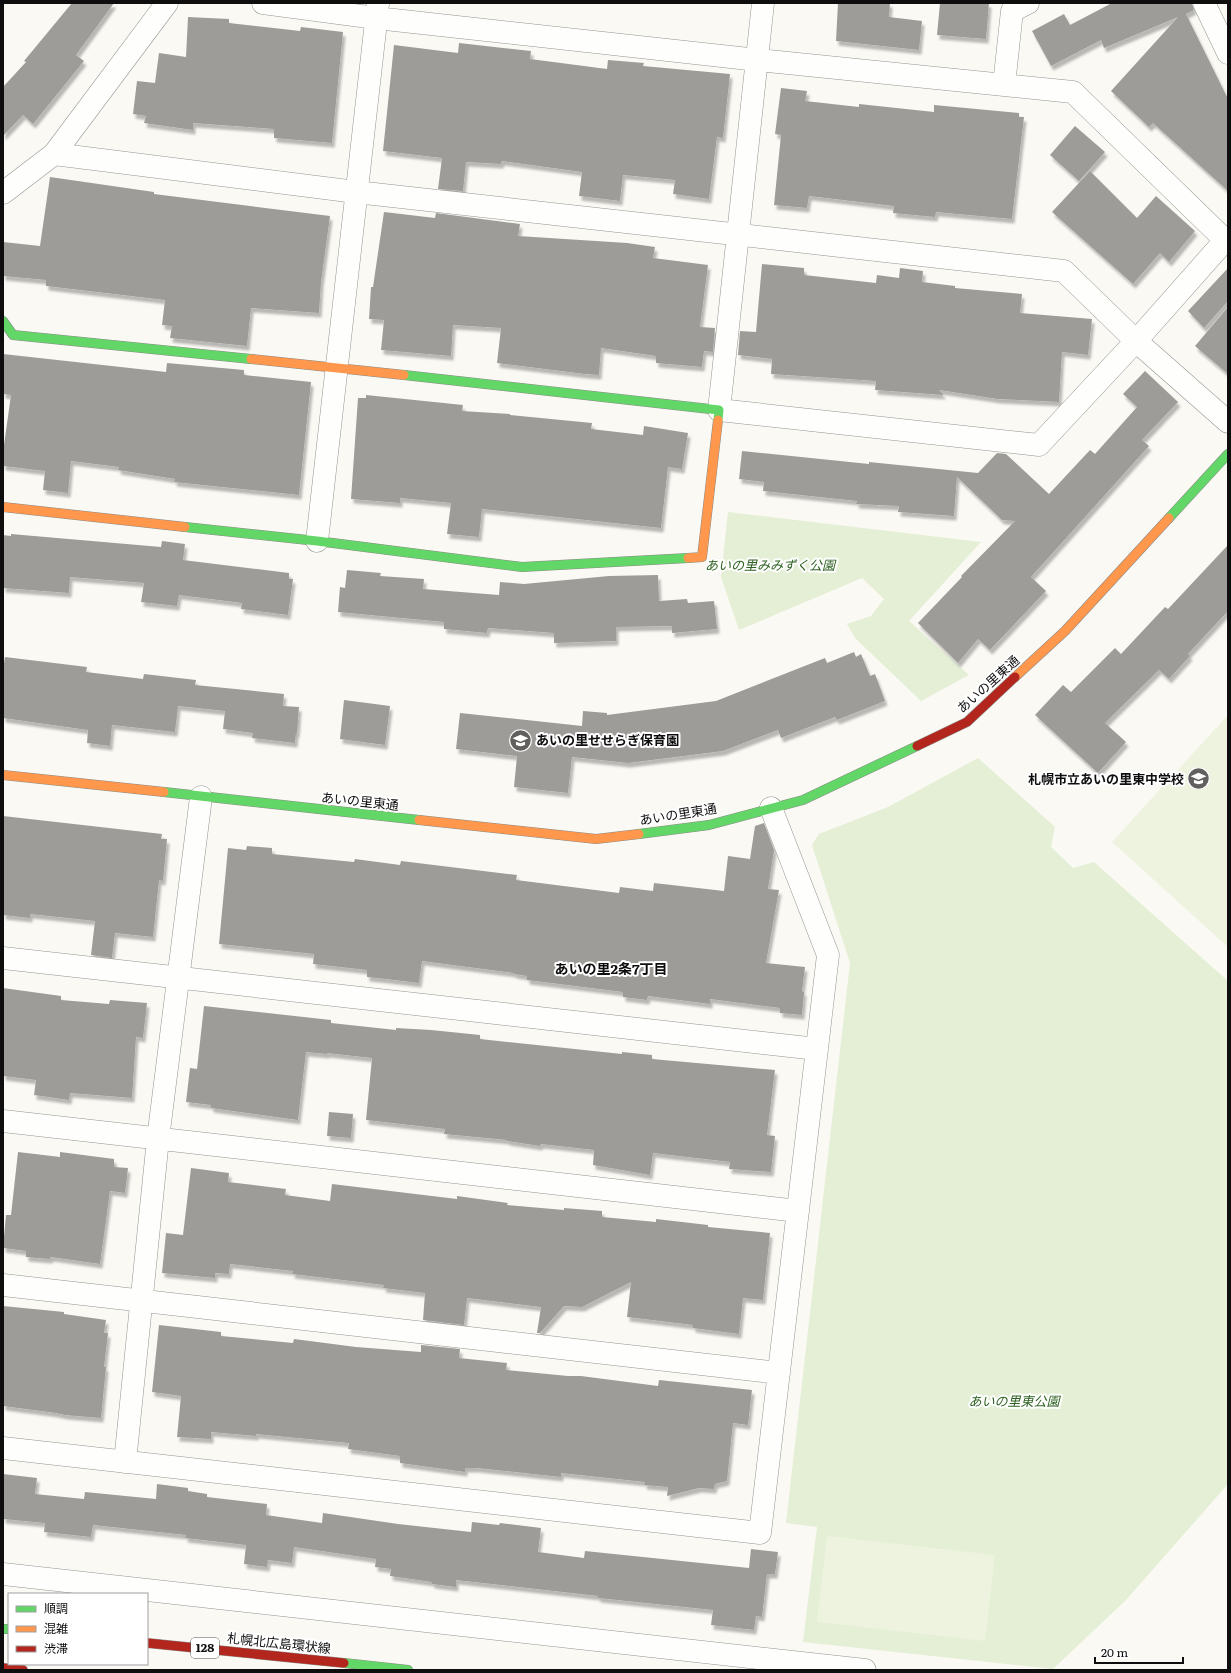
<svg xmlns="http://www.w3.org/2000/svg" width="1231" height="1673" viewBox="0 0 1231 1673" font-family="Literata,'Noto Sans JP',serif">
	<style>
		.green { fill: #e4efd5 }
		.pitch { fill: #edf3df }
		.building { fill: #9e9c99; filter: url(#shadow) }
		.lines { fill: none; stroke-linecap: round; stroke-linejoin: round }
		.street-casing { stroke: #949492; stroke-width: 23 }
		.fast-casing { stroke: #8b8a88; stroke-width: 10 }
		.slow-casing { stroke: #8b8a88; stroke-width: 10 }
		.jam-casing { stroke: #8b8a88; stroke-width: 10 }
		.street { stroke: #fefefd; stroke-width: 22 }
		.fast { stroke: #63d668; stroke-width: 9 }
		.slow { stroke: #ff974d; stroke-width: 9 }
		.jam { stroke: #b3261e; stroke-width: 9 }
		.labels { text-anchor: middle; stroke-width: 4; stroke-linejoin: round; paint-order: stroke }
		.shield { fill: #fff; stroke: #565656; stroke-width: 1 }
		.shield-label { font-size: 12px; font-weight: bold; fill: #0e0e0e }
		.park-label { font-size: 13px; font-style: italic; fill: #2f6222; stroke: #fff }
		.street-label { font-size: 13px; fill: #0e0e0e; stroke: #fff }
		.poi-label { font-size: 13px; font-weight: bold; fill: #0e0e0e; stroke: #fff; text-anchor: start }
		.neighbourhood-label { font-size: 14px; font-weight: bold; fill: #0e0e0e; stroke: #fff }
	</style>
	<defs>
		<filter id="shadow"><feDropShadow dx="2.5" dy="4.5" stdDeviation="1" flood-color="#0004"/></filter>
	</defs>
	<rect width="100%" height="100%" fill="#faf9f4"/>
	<path class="green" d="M 728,512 L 981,542 L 909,621 L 969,675 L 921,701 L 855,638 L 847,624 L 871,616 L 884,599 L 862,578 L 739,630 L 721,577 Z
		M 978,758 L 1055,827 L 1051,847 L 1073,868 L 1094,862 L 1228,981 L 1228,1484 L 1126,1600 L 1053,1669 L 803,1642 L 817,1527 L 786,1523 L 850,963 L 812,845 L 819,834 L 888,807 Z"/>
	<path class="pitch" d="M 1228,715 L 1228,947 L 1112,842 Z
		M 827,1536 L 995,1555 L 985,1641 L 817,1622 Z"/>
	<path class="building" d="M 72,3 L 114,3 L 76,55 L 84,61 L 33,124 L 23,115 L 3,136 L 3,87 L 26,62 L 24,61 Z
		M 838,3 L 890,3 L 889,17 L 922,21 L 919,50 L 836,41 Z
		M 940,3 L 989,3 L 986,39 L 937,35 Z
		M 1112,3 L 1192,3 L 1194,10 L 1186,14 L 1228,99 L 1228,191 L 1153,123 L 1149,127 L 1111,91 L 1178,17 L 1104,48 L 1101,40 L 1051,66 L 1032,31 L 1064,14 L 1070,25 Z
		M 188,17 L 229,19 L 229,23 L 300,31 L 301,27 L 343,32 L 332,143 L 274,138 L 274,129 L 193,123 L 193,130 L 144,123 L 146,116 L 133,114 L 137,81 L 155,83 L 159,53 L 186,57 Z
		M 459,43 L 531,51 L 530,59 L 607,69 L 608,60 L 644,63 L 643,66 L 730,74 L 723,138 L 717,137 L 709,199 L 673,194 L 675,180 L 623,175 L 620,201 L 579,196 L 582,172 L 502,161 L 501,164 L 466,162 L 463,191 L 438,189 L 442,158 L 383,151 L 394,45 L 458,53 Z
		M 781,88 L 807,91 L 805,101 L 859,107 L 859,104 L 934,112 L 934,105 L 1019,113 L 1019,117 L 1024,117 L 1012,219 L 936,212 L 935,217 L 893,213 L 894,206 L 809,196 L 807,208 L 774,205 L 781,135 L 775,134 Z
		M 1075,126 L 1105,152 L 1079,181 L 1050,155 Z
		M 1090,171 L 1137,218 L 1156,196 L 1195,231 L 1169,262 L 1160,253 L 1133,284 L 1052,212 Z
		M 50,177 L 154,192 L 154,194 L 330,216 L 321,282 L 319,313 L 251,308 L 247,346 L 170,338 L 172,326 L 162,325 L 165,300 L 46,286 L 46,280 L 3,276 L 3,242 L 40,246 Z
		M 384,212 L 435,218 L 436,213 L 520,224 L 518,236 L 627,243 L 655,247 L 653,258 L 708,265 L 700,327 L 715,328 L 713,352 L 704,351 L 702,367 L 656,363 L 656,356 L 601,348 L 599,375 L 585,374 L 497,363 L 501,328 L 453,325 L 451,356 L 381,350 L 384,320 L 369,319 L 371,287 L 373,287 Z
		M 762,264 L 804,268 L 804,275 L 876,283 L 877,275 L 899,278 L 900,268 L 923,271 L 922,282 L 955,286 L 955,288 L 1022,294 L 1020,313 L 1092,319 L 1088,355 L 1062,352 L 1059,402 L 998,399 L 939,390 L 944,395 L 875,390 L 876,381 L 771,374 L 772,359 L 738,355 L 740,331 L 756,332 Z
		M 1228,268 L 1228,301 L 1204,328 L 1188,311 Z
		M 1228,307 L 1228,374 L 1195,346 Z
		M 3,354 L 166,372 L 167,363 L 244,370 L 244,375 L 311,382 L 299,495 L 174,482 L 175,479 L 118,470 L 119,467 L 71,461 L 68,493 L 43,490 L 45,471 L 3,466 L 3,452 L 11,395 L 3,394 Z
		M 1145,371 L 1178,402 L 1142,440 L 1149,446 L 1031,577 L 1046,591 L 990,650 L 978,639 L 958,663 L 918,623 L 962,577 L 961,576 L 1015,521 L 1002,520 L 957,477 L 954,516 L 898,512 L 899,506 L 856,504 L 857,501 L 763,491 L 764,482 L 739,479 L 742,451 L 869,464 L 869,462 L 978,473 L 997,453 L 1006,454 L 1049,494 L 1090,450 L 1095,454 L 1137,407 L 1123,394 Z
		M 366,395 L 463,405 L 462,411 L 510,414 L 510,415 L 592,423 L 591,429 L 643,435 L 644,426 L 688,433 L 682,469 L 668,467 L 661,528 L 482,509 L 479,537 L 447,534 L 451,503 L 400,498 L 400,503 L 351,499 L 358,398 L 366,398 Z
		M 11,534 L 161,547 L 162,541 L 185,544 L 183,560 L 289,573 L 289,579 L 293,579 L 288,615 L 241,609 L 242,603 L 179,595 L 177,606 L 141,602 L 144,583 L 70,577 L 69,593 L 3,588 L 3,535 L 11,536 Z
		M 1228,545 L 1228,611 L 1188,654 L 1190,656 L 1169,679 L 1159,670 L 1105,723 L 1126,742 L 1098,773 L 1035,715 L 1063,685 L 1071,692 L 1115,648 L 1121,654 L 1165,607 L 1168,609 Z
		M 347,570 L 381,573 L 380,576 L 424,579 L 423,589 L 499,595 L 500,582 L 524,584 L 609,576 L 658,575 L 659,601 L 687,599 L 688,603 L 714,601 L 717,629 L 672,633 L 672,626 L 616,627 L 616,641 L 554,643 L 554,633 L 488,628 L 487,633 L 444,629 L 444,622 L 338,612 L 340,587 L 345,588 Z
		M 854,652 L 856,657 L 861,654 L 870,676 L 875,674 L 885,701 L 837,720 L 835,717 L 781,738 L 778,730 L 723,751 L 628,763 L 572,757 L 568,793 L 514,787 L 517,756 L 456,749 L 460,713 L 582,726 L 583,711 L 607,713 L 607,715 L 716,701 L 825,658 L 827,663 Z
		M 5,657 L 87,667 L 86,672 L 143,679 L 144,674 L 196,680 L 195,685 L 284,694 L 283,706 L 299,707 L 297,733 L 296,733 L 295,743 L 252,738 L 253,733 L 223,729 L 225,711 L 178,706 L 175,732 L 112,725 L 110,746 L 87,743 L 88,730 L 3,718 L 3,669 Z
		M 344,700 L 390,706 L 385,745 L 340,739 Z
		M 3,816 L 162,834 L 161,839 L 167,839 L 163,881 L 159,880 L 153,937 L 115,933 L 112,958 L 91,955 L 95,921 L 30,914 L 30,918 L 3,915 Z
		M 764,823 L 774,850 L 768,889 L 779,890 L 766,963 L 805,967 L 802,991 L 804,992 L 802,1015 L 780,1013 L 780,1008 L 710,999 L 710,1004 L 648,996 L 647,1000 L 623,997 L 623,992 L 527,980 L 527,976 L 514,974 L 514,973 L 422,961 L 419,983 L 386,979 L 367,977 L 367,970 L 313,964 L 314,954 L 219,944 L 228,848 L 246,850 L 247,846 L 272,848 L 272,854 L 354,862 L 355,859 L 400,865 L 401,861 L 517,875 L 516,880 L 619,893 L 620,887 L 653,891 L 654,883 L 724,891 L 728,856 L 750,859 L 755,826 Z
		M 3,988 L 61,996 L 61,1000 L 109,1004 L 110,1000 L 147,1003 L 143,1038 L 136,1037 L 132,1098 L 70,1093 L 69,1100 L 34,1095 L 36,1080 L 3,1076 Z
		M 204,1006 L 331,1020 L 331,1023 L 396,1030 L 396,1028 L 431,1030 L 480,1035 L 480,1039 L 622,1054 L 622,1052 L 652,1055 L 652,1059 L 775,1070 L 767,1135 L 775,1136 L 771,1172 L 729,1169 L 730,1162 L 653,1153 L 650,1175 L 593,1165 L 594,1150 L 541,1144 L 540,1146 L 507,1141 L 507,1140 L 444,1134 L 445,1129 L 366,1120 L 372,1058 L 327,1053 L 327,1054 L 306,1052 L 298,1120 L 211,1108 L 211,1105 L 186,1102 L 190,1068 L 197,1069 Z
		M 329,1112 L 353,1114 L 351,1138 L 327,1136 Z
		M 18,1152 L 60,1157 L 60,1152 L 114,1159 L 114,1167 L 128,1168 L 125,1193 L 110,1191 L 100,1264 L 51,1257 L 50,1259 L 26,1257 L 26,1251 L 3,1248 L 6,1215 L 11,1215 Z
		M 191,1168 L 229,1173 L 228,1182 L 286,1189 L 285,1195 L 330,1201 L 332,1184 L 457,1199 L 457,1196 L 508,1203 L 507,1205 L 564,1210 L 564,1208 L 602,1211 L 602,1217 L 656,1222 L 656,1219 L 708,1225 L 708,1227 L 770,1233 L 763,1300 L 743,1298 L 739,1334 L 693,1328 L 693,1325 L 627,1317 L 631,1282 L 582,1307 L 564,1306 L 540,1333 L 537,1333 L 541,1307 L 467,1298 L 464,1325 L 423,1320 L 425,1293 L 383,1288 L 384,1285 L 292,1274 L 293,1271 L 230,1264 L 229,1274 L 215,1273 L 215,1278 L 162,1273 L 166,1233 L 183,1235 Z
		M 3,1306 L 64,1312 L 64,1314 L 106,1320 L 104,1333 L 108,1333 L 104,1367 L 106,1367 L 101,1418 L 65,1415 L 56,1413 L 3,1406 Z
		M 159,1325 L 221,1332 L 221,1336 L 293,1343 L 294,1339 L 356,1347 L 421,1352 L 421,1345 L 460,1349 L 459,1358 L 507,1363 L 506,1370 L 568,1376 L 581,1376 L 658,1386 L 659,1380 L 752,1390 L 748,1425 L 733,1423 L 727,1481 L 715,1484 L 714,1489 L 699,1488 L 667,1496 L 668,1487 L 644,1485 L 645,1482 L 561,1473 L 561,1477 L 477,1468 L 465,1468 L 465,1472 L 400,1463 L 400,1456 L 348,1449 L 349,1443 L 256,1434 L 256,1436 L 211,1432 L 211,1439 L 177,1437 L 181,1396 L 152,1392 Z
		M 3,1474 L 37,1478 L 35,1494 L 84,1499 L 85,1492 L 156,1499 L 157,1484 L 188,1488 L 188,1491 L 207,1494 L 207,1497 L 267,1504 L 266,1515 L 322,1523 L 323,1513 L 398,1524 L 471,1532 L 472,1522 L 499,1525 L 500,1523 L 541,1528 L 538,1552 L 584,1558 L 585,1551 L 749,1568 L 751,1549 L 778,1552 L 775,1574 L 767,1574 L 762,1617 L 756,1616 L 754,1630 L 711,1625 L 713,1610 L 598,1598 L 598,1596 L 456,1580 L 456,1587 L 432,1584 L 432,1582 L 390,1576 L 391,1569 L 375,1567 L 376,1559 L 294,1547 L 292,1563 L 268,1560 L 267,1567 L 244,1564 L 246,1545 L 185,1538 L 186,1535 L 93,1525 L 91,1537 L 44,1532 L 45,1523 L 3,1519 Z"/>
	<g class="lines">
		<defs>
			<path id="street" d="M 263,3 L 376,18 L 758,60 L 1073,92 L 1225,240
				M 763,3 L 719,410 L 1039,445 L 1136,341 L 1228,237
				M 1204,3 L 1228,53
				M 1004,85 L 1012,11 L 1028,3
				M 54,154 L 356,192 L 1064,271 L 1136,341 L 1228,422
				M 3,193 L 54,154 L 167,3
				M 317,541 L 378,4
				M 3,958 L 817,1049
				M 3,1121 L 798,1211
				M 3,1285 L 779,1373
				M 3,1448 L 760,1533 L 828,955 L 771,808
				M 125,1462 L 158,1139 L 201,797
				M 3,1574 L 865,1670"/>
			<path id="fast" d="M 3,321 L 13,335 L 251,359
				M 404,375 L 719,410 L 718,420
				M 1169,518 L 1228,454
				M 185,527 L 317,541 L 522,567 L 688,558
				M 164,792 L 419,820
				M 639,834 L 709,825 L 803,800 L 917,746
				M 3,1629 L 9,1629
				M 344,1663 L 408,1670"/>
			<path id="slow" d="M 251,359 L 404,375
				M 3,507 L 185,527
				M 688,558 L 702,557 L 718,420
				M 1015,677 L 1065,631 L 1169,518
				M 3,775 L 164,792
				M 419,820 L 596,839 L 639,834"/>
			<path id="jam" d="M 917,746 L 967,722 L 1015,677
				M 147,1643 L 344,1663
				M 3,1668 L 23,1670"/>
		</defs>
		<use href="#street" class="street-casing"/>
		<use href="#fast" class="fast-casing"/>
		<use href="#slow" class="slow-casing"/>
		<use href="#jam" class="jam-casing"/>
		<use href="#street" class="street"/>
		<use href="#fast" class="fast"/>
		<use href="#slow" class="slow"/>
		<use href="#jam" class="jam"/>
	</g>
	<defs>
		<symbol id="school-disc" viewBox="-11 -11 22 22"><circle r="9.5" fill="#61605e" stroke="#fff"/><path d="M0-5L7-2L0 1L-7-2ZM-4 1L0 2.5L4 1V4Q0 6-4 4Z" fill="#fff"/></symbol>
	</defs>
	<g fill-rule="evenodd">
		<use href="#school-disc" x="508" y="728" width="25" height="25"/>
		<use href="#school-disc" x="1186" y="766" width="25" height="25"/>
	</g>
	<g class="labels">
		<rect class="shield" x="191" y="1638" width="28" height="20" rx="3"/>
		<g class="shield-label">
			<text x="205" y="1652">128</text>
		</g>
		<g class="park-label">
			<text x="770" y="570">あいの里みみずく公園</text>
			<text x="1014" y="1406">あいの里東公園</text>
		</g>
		<g class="street-label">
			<text transform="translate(988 684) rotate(-42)" y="5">あいの里東通</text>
			<text transform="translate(360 801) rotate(6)" y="5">あいの里東通</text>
			<text transform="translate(678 814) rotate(-9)" y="5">あいの里東通</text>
			<text transform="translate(279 1643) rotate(6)" y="5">札幌北広島環状線</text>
		</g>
		<g class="poi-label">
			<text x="536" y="745">あいの里せせらぎ保育園</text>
			<text x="1184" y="784" text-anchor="end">札幌市立あいの里東中学校</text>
		</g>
		<g class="neighbourhood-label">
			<text x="611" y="974">あいの里2条7丁目</text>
		</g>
	</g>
	<rect width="1231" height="1673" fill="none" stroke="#0e0e0e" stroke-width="8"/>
	<rect x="8" y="1593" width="140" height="72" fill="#ffffff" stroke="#9f9f9f"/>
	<rect x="16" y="1606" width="20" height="6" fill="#63d668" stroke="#9f9f9f"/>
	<text x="44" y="1613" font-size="12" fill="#0e0e0e">順調</text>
	<rect x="16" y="1626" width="20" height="6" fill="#ff974d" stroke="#9f9f9f"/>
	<text x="44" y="1633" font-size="12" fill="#0e0e0e">混雑</text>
	<rect x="16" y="1646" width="20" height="6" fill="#b3261e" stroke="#9f9f9f"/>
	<text x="44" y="1653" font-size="12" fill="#0e0e0e">渋滞</text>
	<path d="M1095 1657v6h88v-6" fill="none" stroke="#0e0e0e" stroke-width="2"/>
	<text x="1101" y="1657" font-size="12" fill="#0e0e0e" stroke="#ffffff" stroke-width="3" paint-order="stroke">20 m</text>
</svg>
